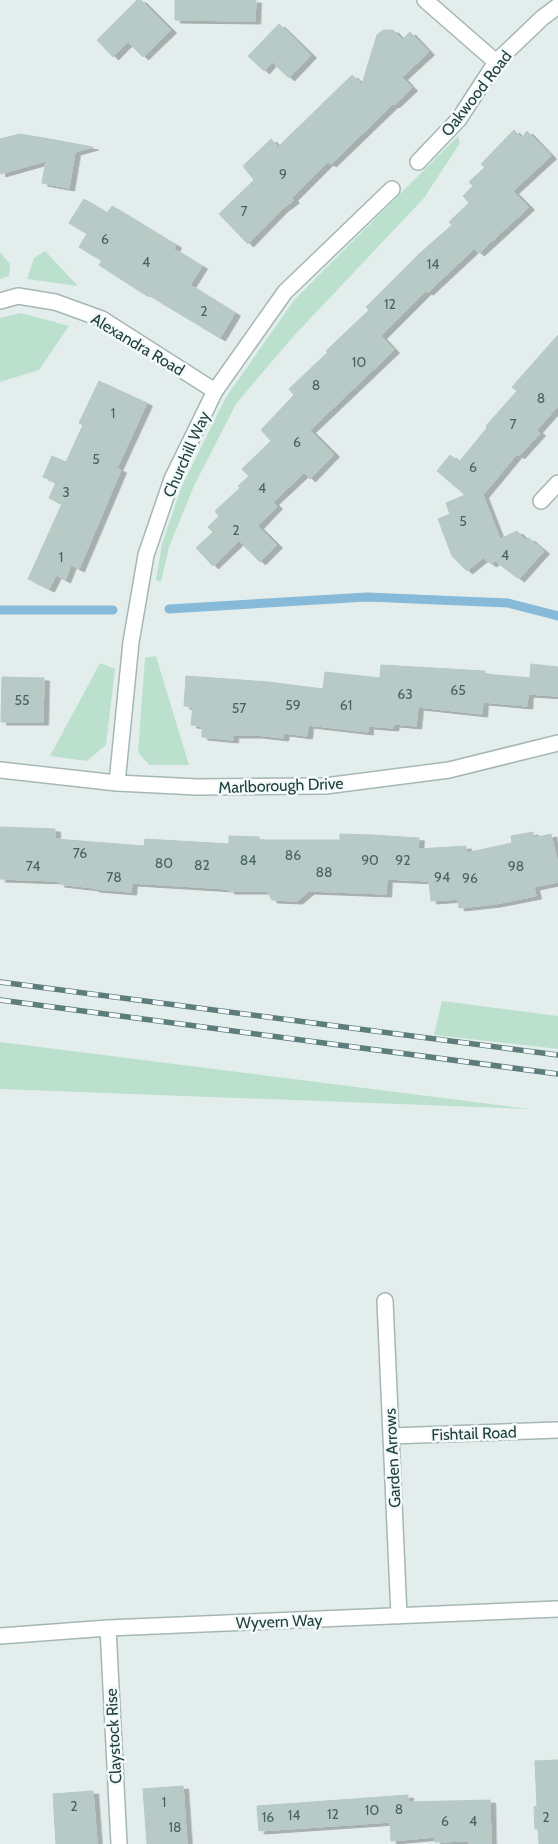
<svg xmlns="http://www.w3.org/2000/svg" width="558" height="1844" viewBox="0 0 558 1844" font-family="Cabin,sans-serif">
	<style>
		.green { fill: #bbe1ce }
		.lines { fill: none; stroke-linecap: round; stroke-linejoin: round }
		.stream { stroke: #87b9d8; stroke-width: 9 }
		.building { fill: #b8cac6; stroke: #b5c9c5; filter: url(#shadow) }
		.street-casing { stroke: #a5b7b5; stroke-width: 18 }
		.street { stroke: #fff; stroke-width: 15 }
		.rail-casing { stroke: #5c7d7c; stroke-width: 5.5 }
		.rail { stroke: #f4faf9; stroke-width: 4; stroke-dasharray: 11; stroke-linecap: butt }
		.labels { text-anchor: middle; stroke-width: 5; stroke-linejoin: round; paint-order: stroke }
		.number-label { font-size: 14px; fill: #476462 }
		.street-label { font-size: 16px; fill: #214240; stroke: #f4faf9 }
	</style>
	<defs>
		<filter id="shadow"><feDropShadow dx="5.5" dy="3" stdDeviation="0" flood-color="#0004"/></filter>
	</defs>
	<rect width="100%" height="100%" fill="#e3eeec"/>
	<path class="green" d="M 458,136 L 460,143 L 424,198 L 291,339 L 236,404 L 194,486 L 169,547 L 161,582 L 156,580 L 162,544 L 181,488 L 226,397 L 295,299 Z
		M 45,251 L 78,286 L 27,279 L 34,258 Z
		M 0,252 L 10,264 L 9,276 L 0,279 Z
		M 21,313 L 69,326 L 39,370 L 0,382 L 0,318 Z
		M 156,656 L 189,765 L 149,765 L 138,752 L 145,658 Z
		M 100,663 L 115,669 L 106,745 L 87,761 L 50,756 Z
		M 442,1001 L 558,1016 L 558,1049 L 434,1035 Z
		M 0,1042 L 530,1109 L 0,1089 Z"/>
	<g class="lines">
		<path class="stream" d="M 169,609 L 367,597 L 508,603 L 558,616
			M 0,610 L 113,610"/>
	</g>
	<path class="building" d="M 137,0 L 141,0 L 171,30 L 143,57 L 128,42 L 113,57 L 97,40 Z
		M 175,0 L 256,0 L 255,21 L 175,20 Z
		M 279,24 L 311,55 L 289,78 L 272,62 L 264,71 L 248,56 Z
		M 383,30 L 393,30 L 402,40 L 410,32 L 429,52 L 402,77 L 412,88 L 394,105 L 393,104 L 331,164 L 328,162 L 292,198 L 294,200 L 282,209 L 248,244 L 219,214 L 254,180 L 243,166 L 271,139 L 278,147 L 352,75 L 362,84 L 377,35 Z
		M 514,130 L 521,138 L 527,131 L 551,156 L 513,191 L 529,207 L 479,253 L 474,249 L 428,292 L 426,291 L 381,336 L 394,350 L 310,430 L 334,454 L 310,479 L 304,473 L 273,502 L 277,506 L 258,526 L 277,545 L 260,562 L 239,541 L 213,566 L 196,548 L 213,532 L 208,527 L 219,516 L 215,511 L 240,488 L 238,486 L 249,476 L 242,469 L 271,441 L 261,430 L 294,395 L 289,389 L 328,352 L 326,351 L 369,310 L 366,307 L 418,255 L 452,225 L 449,222 L 469,203 L 463,196 L 473,186 L 469,182 L 485,167 L 481,164 Z
		M 20,134 L 55,140 L 93,147 L 75,152 L 69,188 L 42,183 L 46,161 L 0,174 L 0,139 Z
		M 84,199 L 107,213 L 112,206 L 176,245 L 174,249 L 202,266 L 190,285 L 235,313 L 220,338 L 145,293 L 144,294 L 99,265 L 102,261 L 79,247 L 87,234 L 69,223 Z
		M 558,335 L 558,406 L 537,430 L 540,433 L 519,456 L 517,454 L 483,495 L 500,539 L 517,531 L 526,540 L 529,538 L 544,551 L 519,579 L 495,561 L 491,564 L 483,558 L 467,571 L 452,556 L 438,519 L 450,514 L 446,503 L 465,495 L 437,471 L 450,455 L 459,462 L 487,428 L 486,426 L 517,391 L 512,387 Z
		M 99,381 L 147,403 L 117,468 L 121,470 L 79,569 L 71,565 L 65,580 L 56,575 L 49,589 L 28,579 L 62,504 L 49,498 L 56,482 L 43,477 L 52,456 L 66,462 L 83,425 L 79,423 Z
		M 531,664 L 558,667 L 558,696 L 528,694 L 527,706 L 483,702 L 482,714 L 418,707 L 416,726 L 394,724 L 393,728 L 368,726 L 368,732 L 308,725 L 307,736 L 284,733 L 283,738 L 257,735 L 233,735 L 233,740 L 202,737 L 202,726 L 191,725 L 193,707 L 184,706 L 186,676 L 268,682 L 323,689 L 325,672 L 380,678 L 381,665 L 485,671 L 485,674 L 530,678 Z
		M 2,677 L 44,678 L 43,722 L 1,722 Z
		M 0,827 L 55,829 L 55,839 L 144,846 L 145,839 L 229,844 L 229,836 L 259,837 L 259,840 L 340,840 L 340,834 L 372,835 L 419,838 L 418,849 L 466,846 L 466,853 L 512,843 L 511,836 L 533,832 L 534,838 L 551,834 L 558,865 L 558,882 L 534,887 L 536,896 L 495,904 L 459,908 L 458,899 L 431,901 L 429,881 L 387,879 L 386,894 L 309,891 L 297,901 L 272,900 L 267,891 L 229,891 L 229,889 L 132,883 L 131,892 L 94,889 L 94,888 L 59,884 L 59,881 L 0,879 Z
		M 558,1760 L 558,1844 L 539,1844 L 538,1829 L 535,1829 L 534,1807 L 537,1806 L 535,1761 Z
		M 183,1786 L 187,1844 L 147,1844 L 143,1789 Z
		M 93,1791 L 97,1844 L 56,1844 L 53,1794 Z
		M 408,1795 L 408,1802 L 490,1800 L 491,1844 L 469,1844 L 469,1841 L 435,1842 L 435,1837 L 391,1841 L 390,1822 L 259,1831 L 257,1806 Z"/>
	<g class="lines">
		<defs>
			<path id="street" d="M 425,0 L 496,62
				M 418,162 L 459,119 L 496,62 L 542,18 L 558,6
				M 0,301 L 18,296 L 55,302 L 102,319 L 215,391
				M 541,501 L 558,483
				M 0,770 L 117,783 L 197,787 L 325,786 L 449,770 L 558,743
				M 117,783 L 131,642 L 146,555 L 172,479 L 215,391 L 285,292 L 392,189
				M 385,1301 L 399,1616
				M 391,1436 L 558,1430
				M 108,1628 L 119,1844
				M 0,1636 L 108,1628 L 558,1609"/>
		</defs>
		<use href="#street" class="street-casing"/>
		<use href="#street" class="street"/>
		<defs>
			<path id="rail" d="M 0,982 L 558,1055
				M 0,1000 L 558,1074"/>
		</defs>
		<use href="#rail" class="rail-casing"/>
		<use href="#rail" class="rail"/>
	</g>
	<g class="labels">
		<g class="number-label">
			<text x="283" y="179">9</text>
			<text x="244" y="216">7</text>
			<text x="105" y="244">6</text>
			<text x="146" y="267">4</text>
			<text x="433" y="269">14</text>
			<text x="390" y="309">12</text>
			<text x="204" y="316">2</text>
			<text x="359" y="367">10</text>
			<text x="316" y="390">8</text>
			<text x="541" y="403">8</text>
			<text x="113" y="418">1</text>
			<text x="513" y="429">7</text>
			<text x="297" y="447">6</text>
			<text x="96" y="464">5</text>
			<text x="473" y="472">6</text>
			<text x="262" y="493">4</text>
			<text x="66" y="497">3</text>
			<text x="463" y="526">5</text>
			<text x="236" y="535">2</text>
			<text x="505" y="560">4</text>
			<text x="61" y="562">1</text>
			<text x="458" y="695">65</text>
			<text x="405" y="699">63</text>
			<text x="22" y="705">55</text>
			<text x="293" y="710">59</text>
			<text x="346" y="710">61</text>
			<text x="239" y="713">57</text>
			<text x="80" y="858">76</text>
			<text x="293" y="860">86</text>
			<text x="248" y="865">84</text>
			<text x="370" y="865">90</text>
			<text x="403" y="865">92</text>
			<text x="164" y="868">80</text>
			<text x="202" y="870">82</text>
			<text x="33" y="871">74</text>
			<text x="516" y="871">98</text>
			<text x="324" y="877">88</text>
			<text x="114" y="882">78</text>
			<text x="442" y="882">94</text>
			<text x="470" y="883">96</text>
			<text x="164" y="1807">1</text>
			<text x="74" y="1811">2</text>
			<text x="399" y="1814">8</text>
			<text x="372" y="1815">10</text>
			<text x="333" y="1819">12</text>
			<text x="294" y="1820">14</text>
			<text x="268" y="1822">16</text>
			<text x="546" y="1822">2</text>
			<text x="445" y="1826">6</text>
			<text x="473" y="1826">4</text>
			<text x="175" y="1832">18</text>
		</g>
		<g class="street-label">
			<text transform="translate(476 93) rotate(-52)" y="6">Oakwood Road</text>
			<text transform="translate(138 344) rotate(31)" y="6">Alexandra Road</text>
			<text transform="translate(186 454) rotate(-66)" y="6">Churchill Way</text>
			<text transform="translate(281 785) rotate(-2)" y="6">Marlborough Drive</text>
			<text transform="translate(474 1433) rotate(-2)" y="6">Fishtail Road</text>
			<text transform="translate(392 1458) rotate(-93)" y="6">Garden Arrows</text>
			<text transform="translate(279 1621) rotate(-2)" y="6">Wyvern Way</text>
			<text transform="translate(113 1736) rotate(-93)" y="6">Claystock Rise</text>
		</g>
	</g>
</svg>
